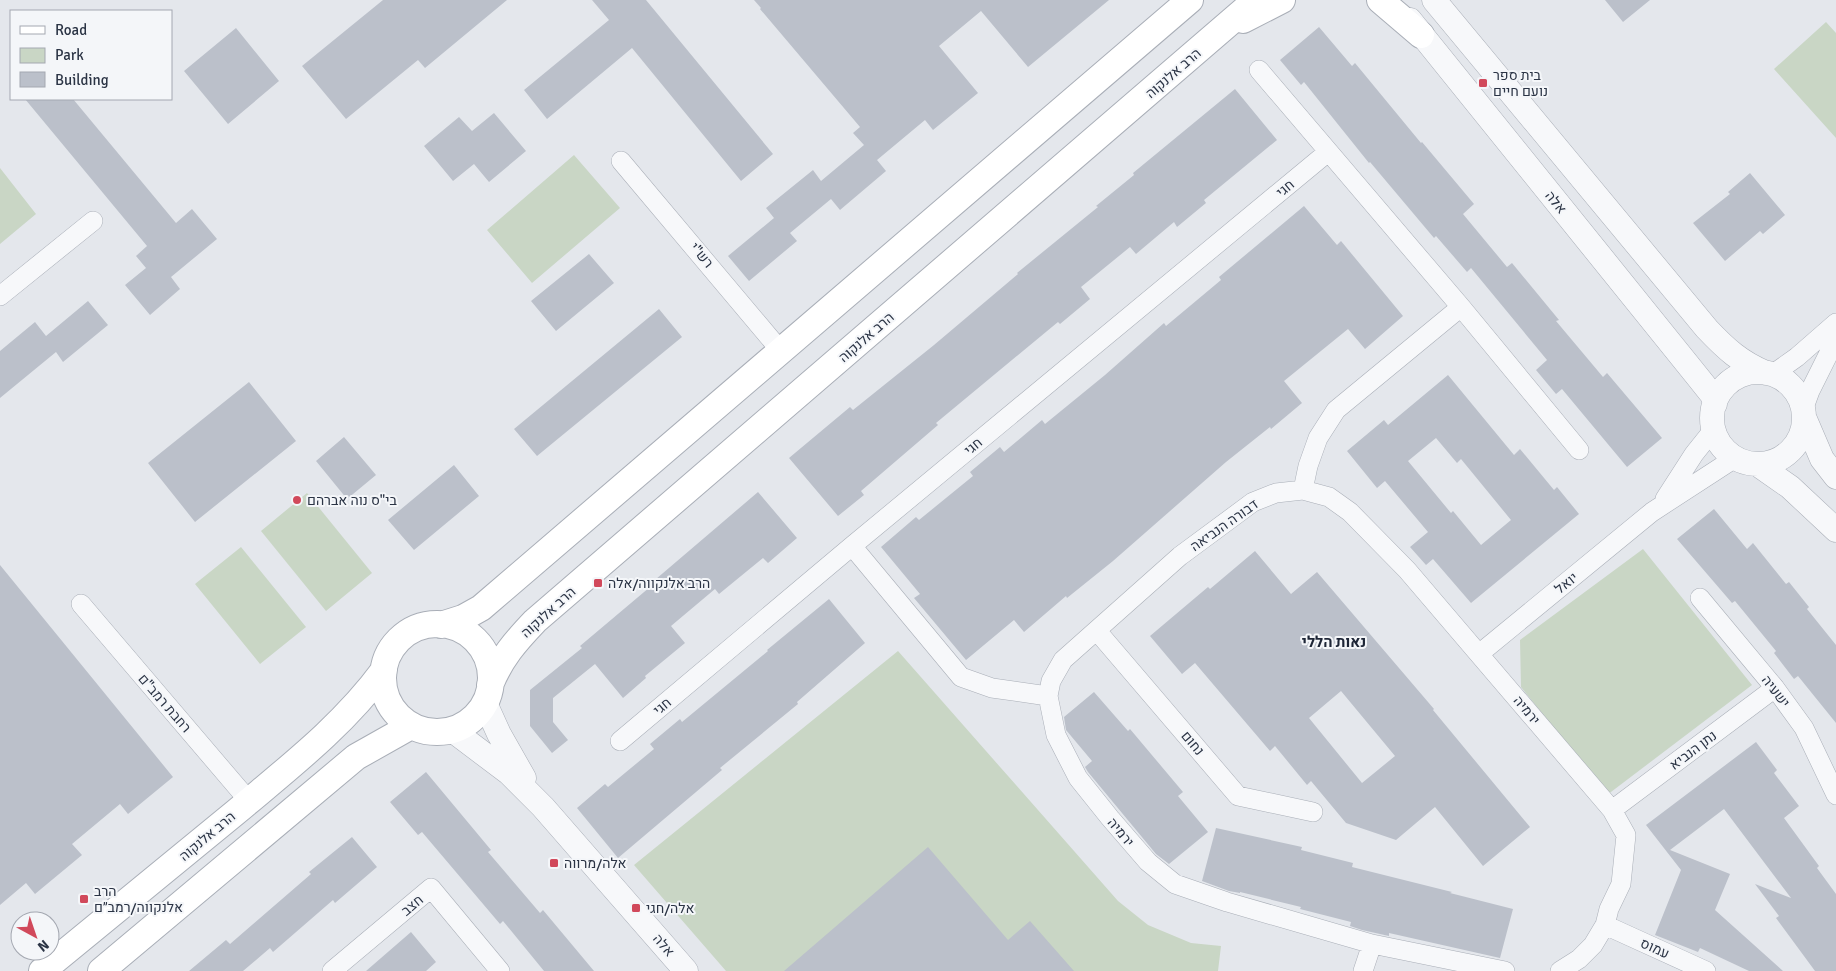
<svg xmlns="http://www.w3.org/2000/svg" width="1836" height="971" viewBox="0 0 1836 971" font-family="Signika,Heebo,sans-serif">
	<style>
		.green { fill: #c9d6c5 }
		.building { fill: #bbc0ca; fill-rule: evenodd }
		.lines { fill: none; stroke-linecap: round; stroke-linejoin: round }
		.minor-casing { stroke: #a9aeb7; stroke-width: 20 }
		.tertiary-casing { stroke: #a9aeb7; stroke-width: 25 }
		.secondary-casing { stroke: #a9aeb7; stroke-width: 28 }
		.minor { stroke: #f7f8fa; stroke-width: 19 }
		.tertiary { stroke: #f7f8fa; stroke-width: 24 }
		.secondary { stroke: #fff; stroke-width: 26 }
		.poi-dot { fill: #d1495b; stroke: #f4f6f9; stroke-width: 2 }
		.labels { text-anchor: middle; stroke-width: 4; stroke-linejoin: round; paint-order: stroke }
		.street-label { font-size: 14px; fill: #2b3445; stroke: #f4f6f9 }
		.poi-label { font-size: 14px; fill: #2b3445; stroke: #f4f6f9; text-anchor: start }
		.neighbourhood-label { font-size: 15px; font-weight: bold; fill: #1d2536; stroke: #f4f6f9 }
	</style>
	<rect width="100%" height="100%" fill="#e4e7ec"/>
	<path class="green" d="M 1826,22 L 1836,33 L 1836,138 L 1774,69 Z
		M 574,155 L 620,208 L 532,283 L 487,230 Z
		M 0,168 L 36,214 L 0,244 Z
		M 307,493 L 372,573 L 326,611 L 261,531 Z
		M 241,547 L 306,627 L 260,664 L 195,584 Z
		M 1643,549 L 1752,685 L 1607,795 L 1521,687 L 1520,640 Z
		M 898,651 L 1118,901 L 1148,925 L 1191,943 L 1221,946 L 1218,971 L 726,971 L 634,865 Z"/>
	<path class="building" d="M 383,0 L 507,0 L 425,68 L 418,60 L 346,119 L 302,66 Z
		M 592,0 L 646,0 L 773,154 L 741,181 L 632,48 L 547,119 L 524,90 L 609,20 Z
		M 754,0 L 1109,0 L 1028,67 L 981,11 L 939,46 L 978,93 L 933,130 L 925,120 L 877,160 L 886,171 L 840,210 L 831,199 L 790,233 L 797,241 L 749,281 L 728,256 L 774,218 L 766,208 L 813,170 L 821,181 L 864,145 L 853,133 L 860,127 L 760,9 L 761,8 Z
		M 1605,0 L 1650,0 L 1623,22 Z
		M 1319,27 L 1352,66 L 1355,63 L 1421,143 L 1422,142 L 1474,204 L 1463,214 L 1507,267 L 1512,263 L 1559,320 L 1556,321 L 1603,377 L 1607,373 L 1662,438 L 1627,467 L 1562,389 L 1556,394 L 1536,370 L 1547,360 L 1471,268 L 1467,272 L 1436,236 L 1434,238 L 1370,162 L 1369,163 L 1304,82 L 1301,85 L 1280,60 Z
		M 236,28 L 279,81 L 228,124 L 184,71 Z
		M 1235,89 L 1277,140 L 1204,200 L 1206,203 L 1177,227 L 1174,222 L 1136,254 L 1130,247 L 1081,287 L 1090,299 L 1060,324 L 1058,322 L 936,423 L 938,425 L 861,491 L 864,495 L 838,516 L 789,458 L 850,407 L 853,410 L 934,345 L 1018,274 L 1017,273 L 1098,207 L 1096,206 L 1134,175 L 1133,173 Z
		M 25,99 L 73,99 L 176,223 L 192,209 L 217,239 L 171,277 L 180,289 L 150,315 L 125,285 L 146,268 L 136,256 L 147,246 Z
		M 494,113 L 526,151 L 489,182 L 474,164 L 453,181 L 424,146 L 459,117 L 472,131 Z
		M 1750,173 L 1785,215 L 1763,234 L 1760,231 L 1725,261 L 1693,223 L 1730,194 L 1728,192 Z
		M 1304,206 L 1337,245 L 1341,241 L 1403,316 L 1365,349 L 1348,329 L 1284,381 L 1302,403 L 1271,429 L 1270,427 L 1226,462 L 1113,561 L 1067,598 L 1066,596 L 1024,632 L 1014,620 L 966,660 L 914,598 L 920,594 L 881,547 L 916,517 L 919,520 L 973,476 L 970,472 L 1000,447 L 1004,452 L 1042,420 L 1045,424 L 1105,375 L 1164,323 L 1166,326 L 1221,280 L 1219,277 Z
		M 589,254 L 614,283 L 556,331 L 531,301 Z
		M 88,301 L 108,325 L 63,362 L 56,352 L 0,398 L 0,351 L 35,322 L 46,336 Z
		M 659,309 L 682,337 L 537,456 L 514,429 Z
		M 1448,375 L 1514,455 L 1520,449 L 1554,490 L 1557,487 L 1579,514 L 1471,603 L 1433,559 L 1426,565 L 1410,547 L 1428,532 L 1385,481 L 1377,488 L 1347,451 L 1384,420 L 1388,425 ZM 1436,438 L 1457,463 L 1461,459 L 1511,520 L 1481,545 L 1453,511 L 1451,513 L 1408,461 Z
		M 249,382 L 296,441 L 195,522 L 148,463 Z
		M 344,437 L 376,475 L 347,499 L 316,461 Z
		M 454,465 L 479,496 L 414,550 L 388,520 Z
		M 758,492 L 797,538 L 768,563 L 763,558 L 719,594 L 715,589 L 671,626 L 685,643 L 645,676 L 646,678 L 623,698 L 595,664 L 553,698 L 553,722 L 568,740 L 552,753 L 530,726 L 530,690 L 582,648 L 580,646 L 650,587 L 649,585 Z
		M 1714,509 L 1747,549 L 1753,543 L 1786,584 L 1789,582 L 1809,607 L 1807,609 L 1836,645 L 1836,723 L 1798,676 L 1794,679 L 1774,653 L 1776,651 L 1735,601 L 1732,603 L 1677,539 Z
		M 1255,551 L 1291,594 L 1317,572 L 1434,709 L 1433,710 L 1530,827 L 1483,866 L 1435,807 L 1396,840 L 1346,823 L 1311,781 L 1307,785 L 1275,746 L 1270,751 L 1195,663 L 1182,674 L 1150,636 L 1208,587 L 1210,589 ZM 1341,691 L 1395,756 L 1362,783 L 1309,718 Z
		M 0,565 L 173,777 L 128,814 L 120,804 L 72,844 L 82,855 L 35,894 L 26,883 L 0,905 Z
		M 829,599 L 865,643 L 797,702 L 798,704 L 720,768 L 722,770 L 618,858 L 577,808 L 605,784 L 608,787 L 654,749 L 650,744 L 680,719 L 682,722 L 768,651 L 767,650 Z
		M 1094,692 L 1128,731 L 1130,729 L 1183,792 L 1178,796 L 1208,832 L 1169,864 L 1156,854 L 1088,772 L 1085,767 L 1092,761 L 1066,730 L 1064,717 Z
		M 1756,742 L 1777,770 L 1774,773 L 1799,806 L 1784,818 L 1819,866 L 1817,868 L 1836,894 L 1836,971 L 1815,971 L 1776,918 L 1779,916 L 1755,884 L 1791,898 L 1724,809 L 1670,850 L 1730,874 L 1715,910 L 1783,971 L 1749,971 L 1700,948 L 1698,952 L 1655,935 L 1681,870 L 1646,825 Z
		M 426,772 L 491,850 L 488,852 L 540,913 L 543,910 L 594,971 L 544,971 L 503,921 L 500,924 L 422,832 L 418,835 L 390,802 Z
		M 1216,828 L 1302,847 L 1301,850 L 1353,863 L 1352,867 L 1452,892 L 1450,893 L 1513,909 L 1500,958 L 1389,933 L 1389,936 L 1362,930 L 1350,926 L 1351,922 L 1300,909 L 1301,907 L 1240,892 L 1240,893 L 1229,891 L 1202,881 Z
		M 352,837 L 377,867 L 335,903 L 333,900 L 273,952 L 270,948 L 243,971 L 189,971 L 226,940 L 230,944 L 311,874 L 309,872 Z
		M 928,847 L 1008,940 L 1030,921 L 1074,971 L 784,971 Z
		M 411,932 L 436,962 L 426,971 L 366,971 Z"/>
	<g class="lines">
		<defs>
			<path id="minor" d="M 1259,70 L 1461,307 L 1579,450
				M 621,161 L 780,350
				M 0,296 L 93,221
				M 1773,374 L 1797,357 L 1836,323
				M 1803,410 L 1810,391 L 1836,339
				M 1303,490 L 1308,466 L 1318,438 L 1336,410 L 1461,307
				M 1665,499 L 1694,454 L 1714,429
				M 852,546 L 961,677 L 992,688 L 1048,696
				M 1700,598 L 1775,688 L 1804,728 L 1836,795
				M 81,604 L 249,801
				M 1097,631 L 1238,796 L 1313,812
				M 1479,654 L 1652,512 L 1735,458
				M 620,741 L 852,546 L 1328,152
				M 1612,810 L 1775,688
				M 1605,925 L 1706,971
				M 332,971 L 431,888 L 500,971
				M 1363,971 L 1372,944
				M 1505,971 L 1372,944 L 1227,902 L 1175,884 L 1148,862 L 1110,818 L 1078,778 L 1056,735 L 1048,696 L 1051,681 L 1063,660 L 1180,556 L 1253,502 L 1276,493 L 1303,490 L 1329,497 L 1350,512 L 1407,570 L 1612,810 L 1626,835 L 1621,884 L 1609,909 L 1605,925 L 1593,945 L 1579,959 L 1560,971"/>
			<path id="tertiary" d="M 1434,0 L 1707,329 C 1726,349 1740,362 1766,373
				M 1410,20 L 1697,376 L 1713,396 L 1715,404
				M1712 418a46 46 0 1 1 92 0a46 46 0 1 1-92 0Z
				M 1804,417 L 1822,459 L 1836,477
				M 1757,464 L 1790,487 L 1836,530
				M 485,703 L 499,734 L 524,778
				M 452,730 L 509,773 L 543,807 L 686,971"/>
			<path id="secondary" d="M 1380,0 L 1421,35
				M 1243,20 L 1282,0
				M383 678a54 54 0 1 1 108 0a54 54 0 1 1-108 0Z
				M 441,625 L 463,618 L 481,608 L 1190,0
				M 490,685 C 501,658 515,642 535,621 L 1256,0
				M 42,971 C 107,918 172,865 236,812 C 288,768 343,726 384,670
				M 101,971 L 356,757 L 411,726"/>
		</defs>
		<use href="#minor" class="minor-casing"/>
		<use href="#tertiary" class="tertiary-casing"/>
		<use href="#secondary" class="secondary-casing"/>
		<use href="#minor" class="minor"/>
		<use href="#tertiary" class="tertiary"/>
		<use href="#secondary" class="secondary"/>
	</g>
	<g class="poi-dot">
		<rect x="1478" y="78" width="10" height="10" rx="2.5"/>
		<circle cx="297" cy="500" r="5"/>
		<rect x="593" y="578" width="10" height="10" rx="2.5"/>
		<rect x="549" y="858" width="10" height="10" rx="2.5"/>
		<rect x="79" y="894" width="10" height="10" rx="2.5"/>
		<rect x="631" y="903" width="10" height="10" rx="2.5"/>
	</g>
	<g class="labels">
		<g class="street-label">
			<text transform="translate(1173 73) rotate(-41)" y="5">הרב אלנקוה</text>
			<text transform="translate(1285 188) rotate(-40)" y="5">חגי</text>
			<text transform="translate(1556 202) rotate(51)" y="5">אלה</text>
			<text transform="translate(702 255) rotate(50)" y="5">רש"י</text>
			<text transform="translate(866 337) rotate(-41)" y="5">הרב אלנקוה</text>
			<text transform="translate(973 446) rotate(-40)" y="5">חגי</text>
			<text transform="translate(1224 525) rotate(-35)" y="5">דבורה הנביאה</text>
			<text transform="translate(1566 583) rotate(-39)" y="5">יואל</text>
			<text transform="translate(548 612) rotate(-42)" y="5">הרב אלנקוה</text>
			<text transform="translate(1776 691) rotate(52)" y="5">ישעיה</text>
			<text transform="translate(165 703) rotate(49)" y="5">רחבת רמב"ם</text>
			<text transform="translate(662 706) rotate(-40)" y="5">חגי</text>
			<text transform="translate(1527 710) rotate(50)" y="5">ירמיה</text>
			<text transform="translate(1193 743) rotate(50)" y="5">נחום</text>
			<text transform="translate(1693 750) rotate(-37)" y="5">נתן הנביא</text>
			<text transform="translate(1121 832) rotate(50)" y="5">ירמיה</text>
			<text transform="translate(207 836) rotate(-40)" y="5">הרב אלנקוה</text>
			<text transform="translate(412 905) rotate(-40)" y="5">חצב</text>
			<text transform="translate(664 945) rotate(49)" y="5">אלה</text>
			<text transform="translate(1655 948) rotate(24)" y="5">עמוס</text>
		</g>
		<g class="poi-label">
			<text x="1493" y="80">בית ספר<tspan x="1493" dy="16">נועם חיים</tspan></text>
			<text x="307" y="505">בי"ס נוה אברהם</text>
			<text x="608" y="588">הרב אלנקווה/אלה</text>
			<text x="564" y="868">אלה/מרווה</text>
			<text x="94" y="896">הרב<tspan x="94" dy="16">אלנקווה/רמב״ם</tspan></text>
			<text x="646" y="913">אלה/חגי</text>
		</g>
		<g class="neighbourhood-label">
			<text x="1334" y="647">נאות הללי</text>
		</g>
	</g>
	<rect x="10" y="10" width="162" height="90" fill="#f4f6f9" stroke="#a4a8b1"/>
	<rect x="20" y="26" width="25" height="8" fill="#ffffff" stroke="#a4a8b1"/>
	<text x="55" y="35" font-size="15" fill="#2b3445">Road</text>
	<rect x="20" y="48" width="25" height="15" fill="#c9d6c5" stroke="#a4a8b1"/>
	<text x="55" y="60" font-size="15" fill="#2b3445">Park</text>
	<rect x="20" y="72" width="25" height="15" fill="#bbc0ca" stroke="#a4a8b1"/>
	<text x="55" y="85" font-size="15" fill="#2b3445">Building</text>
	<g transform="translate(35 936) rotate(140)"><circle r="24" fill="#f4f6f9" stroke="#a4a8b1"/>
	<path d="M0-4L9 19L0 12L-9 19Z" fill="#d1495b"/>
	<text y="-8" font-size="14" font-weight="bold" text-anchor="middle" fill="#2b3445">N</text>
	</g>
</svg>
